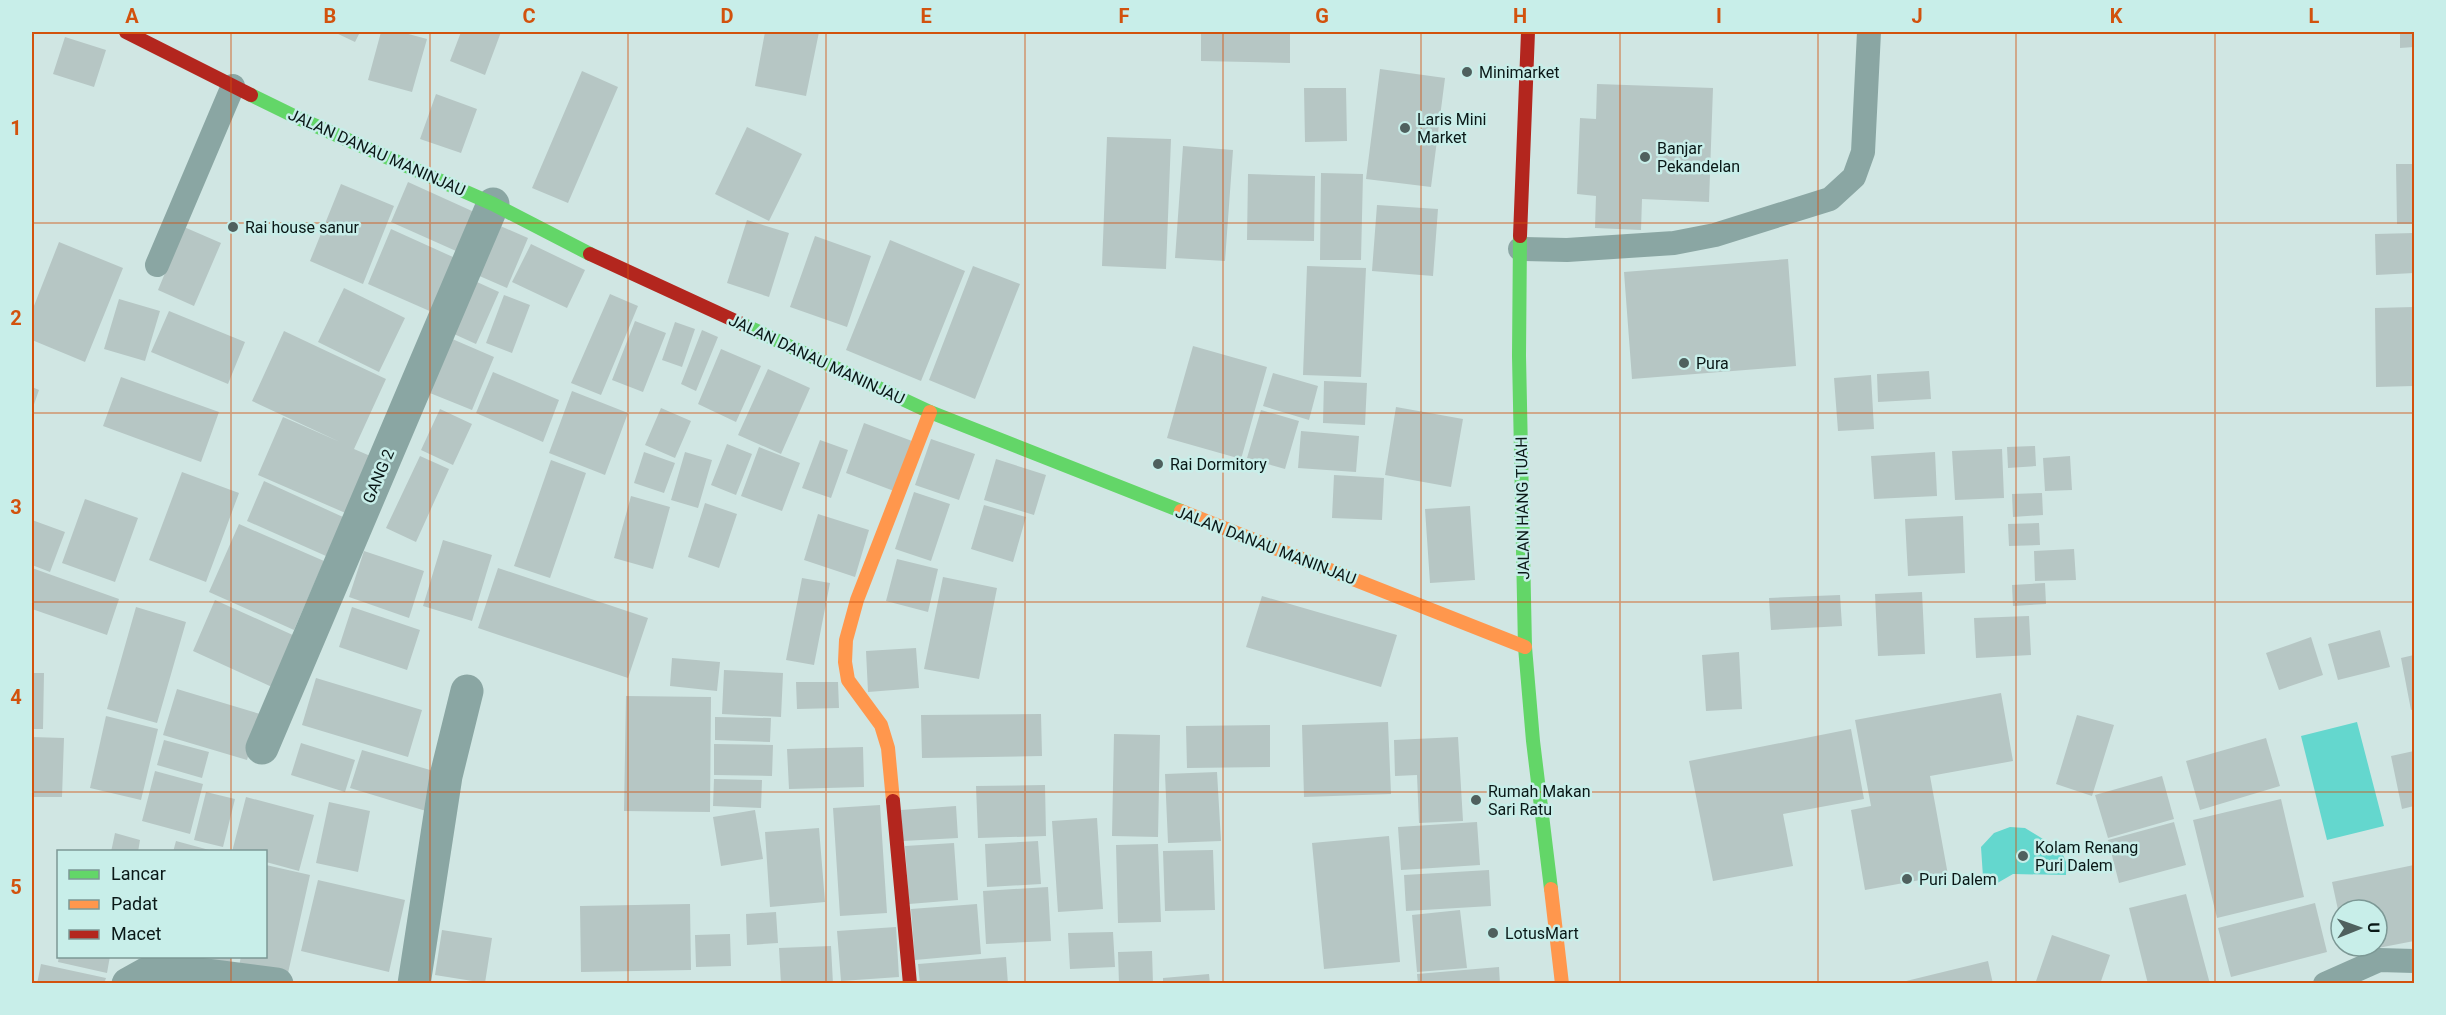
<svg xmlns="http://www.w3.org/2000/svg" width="2446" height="1015" viewBox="0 0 2446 1015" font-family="Roboto,sans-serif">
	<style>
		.water { fill: #64d7ce }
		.building { fill: #b6c6c4 }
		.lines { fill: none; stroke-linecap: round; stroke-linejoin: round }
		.lane { stroke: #8aa6a3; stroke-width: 24 }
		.street { stroke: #8aa6a3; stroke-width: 33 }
		.fast { stroke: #63d668; stroke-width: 14 }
		.slow { stroke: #ff974d; stroke-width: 14 }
		.jam { stroke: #b3261e; stroke-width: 14 }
		.grid { fill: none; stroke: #d2520d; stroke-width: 1.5; stroke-opacity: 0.55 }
		.poi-dot { fill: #4f605e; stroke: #c8eee9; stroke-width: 2 }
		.labels { text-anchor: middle; stroke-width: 5; stroke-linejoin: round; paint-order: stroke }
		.poi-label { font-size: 16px; fill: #0a1817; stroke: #c8eee9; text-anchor: start }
		.street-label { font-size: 16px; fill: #0a1817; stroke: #c8eee9 }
		.neatline { fill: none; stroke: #d2520d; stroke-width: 2 }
		.grid-label { font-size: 20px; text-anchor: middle; font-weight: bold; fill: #d2520d }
	</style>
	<rect width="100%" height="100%" fill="#d0e6e3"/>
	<path class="water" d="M 2357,722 L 2384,826 L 2327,840 L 2301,736 Z
		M 2010,827 L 2025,828 L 2061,850 L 2066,862 L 2066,875 L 2013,874 L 1994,885 L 1983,877 L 1981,847 L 1994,833 Z"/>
	<path class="building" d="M 334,32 L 360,32 L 355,42 Z
		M 381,32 L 401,32 L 427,39 L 412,92 L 368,80 Z
		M 461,32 L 501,32 L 485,75 L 450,61 Z
		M 765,32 L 819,32 L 806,96 L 755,86 Z
		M 1201,32 L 1290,32 L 1290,63 L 1201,61 Z
		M 2400,32 L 2414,32 L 2414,47 L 2400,48 Z
		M 65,37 L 106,50 L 94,87 L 53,74 Z
		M 1380,69 L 1445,78 L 1431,187 L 1366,179 Z
		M 582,71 L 618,87 L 568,203 L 532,188 Z
		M 1597,84 L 1713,88 L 1709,202 L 1642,199 L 1641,230 L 1595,228 L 1596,196 L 1577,194 L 1580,118 L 1596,119 Z
		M 1304,88 L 1346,88 L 1347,141 L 1305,142 Z
		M 436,94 L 477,109 L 461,153 L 420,139 Z
		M 747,127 L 802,154 L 769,221 L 715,194 Z
		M 1107,137 L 1171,139 L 1166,269 L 1102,266 Z
		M 1183,146 L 1233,150 L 1225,261 L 1175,258 Z
		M 2396,164 L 2414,164 L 2414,224 L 2397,224 Z
		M 1321,173 L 1363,174 L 1361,260 L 1320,260 Z
		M 1248,174 L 1315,176 L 1314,241 L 1247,240 Z
		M 408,182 L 483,216 L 465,255 L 391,222 Z
		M 341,184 L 394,206 L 363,284 L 310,261 Z
		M 1377,205 L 1438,209 L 1433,276 L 1372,271 Z
		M 747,220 L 789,233 L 769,297 L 727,283 Z
		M 489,221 L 528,238 L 507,288 L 468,271 Z
		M 184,227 L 221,243 L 194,306 L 158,290 Z
		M 391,229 L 464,262 L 441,316 L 368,284 Z
		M 2414,233 L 2414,273 L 2376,275 L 2375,234 Z
		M 815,236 L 871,256 L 847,327 L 790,307 Z
		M 890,240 L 965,271 L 921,381 L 846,350 Z
		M 59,242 L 123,268 L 85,362 L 32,340 L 32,311 Z
		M 531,244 L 585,270 L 567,308 L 512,282 Z
		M 1788,259 L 1796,366 L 1632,379 L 1624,272 Z
		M 973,266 L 1020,284 L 975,399 L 929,380 Z
		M 1307,266 L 1366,268 L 1361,377 L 1303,375 Z
		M 466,277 L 499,292 L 476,344 L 443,329 Z
		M 344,288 L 405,318 L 379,372 L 318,342 Z
		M 610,294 L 638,306 L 601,395 L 571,383 Z
		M 504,295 L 530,305 L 512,353 L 486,343 Z
		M 119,299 L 160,311 L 145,361 L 104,349 Z
		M 2414,307 L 2414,386 L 2376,387 L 2375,308 Z
		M 169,311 L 245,342 L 228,384 L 151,352 Z
		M 635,321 L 666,333 L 643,392 L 612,380 Z
		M 675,322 L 695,329 L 682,367 L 662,360 Z
		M 702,330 L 718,337 L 696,391 L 681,384 Z
		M 284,331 L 386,379 L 354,449 L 375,458 L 350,515 L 258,475 L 283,417 L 340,442 L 252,401 Z
		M 443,335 L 494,357 L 472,410 L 420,389 Z
		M 1193,346 L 1267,367 L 1241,459 L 1167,438 Z
		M 721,349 L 761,366 L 736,422 L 698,404 Z
		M 768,369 L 810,388 L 781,454 L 738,435 Z
		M 1929,371 L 1931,399 L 1878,402 L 1877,374 Z
		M 493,372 L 559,400 L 543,442 L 476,413 Z
		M 1273,373 L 1318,386 L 1309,420 L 1263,406 Z
		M 1871,375 L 1874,429 L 1838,431 L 1834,378 Z
		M 121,377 L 219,412 L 201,462 L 103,426 Z
		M 1324,381 L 1367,383 L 1365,425 L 1323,423 Z
		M 32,387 L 39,390 L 32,410 Z
		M 572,391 L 628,413 L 605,475 L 549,453 Z
		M 1396,407 L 1463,419 L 1451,487 L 1385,475 Z
		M 661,408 L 691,421 L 675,458 L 645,445 Z
		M 440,409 L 472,424 L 453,465 L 421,450 Z
		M 1261,410 L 1299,421 L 1285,469 L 1247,458 Z
		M 864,423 L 912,441 L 894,491 L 846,473 Z
		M 1301,431 L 1359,436 L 1356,472 L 1298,468 Z
		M 931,439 L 975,454 L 959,500 L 915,485 Z
		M 820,440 L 848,450 L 831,498 L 802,488 Z
		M 727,444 L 752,454 L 736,495 L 711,485 Z
		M 2035,446 L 2036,466 L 2008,468 L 2007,447 Z
		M 759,447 L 800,463 L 782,511 L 741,496 Z
		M 2002,449 L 2004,498 L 1955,500 L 1952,451 Z
		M 644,452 L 675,463 L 664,493 L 634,483 Z
		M 685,452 L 712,460 L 698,508 L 671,500 Z
		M 1935,452 L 1937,496 L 1874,499 L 1871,456 Z
		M 420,456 L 449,469 L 416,542 L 386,528 Z
		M 2070,456 L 2072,490 L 2045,491 L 2043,458 Z
		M 996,459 L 1046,475 L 1034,515 L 984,500 Z
		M 551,460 L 586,473 L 550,578 L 514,566 Z
		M 182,472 L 239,493 L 206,582 L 149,560 Z
		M 1334,475 L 1384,478 L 1382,520 L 1332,518 Z
		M 264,481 L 343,517 L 326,556 L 247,521 Z
		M 914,492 L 950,504 L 931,561 L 895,549 Z
		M 2042,493 L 2043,515 L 2013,517 L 2012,494 Z
		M 631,496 L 670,507 L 653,569 L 614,558 Z
		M 85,499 L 138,518 L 115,582 L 62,563 Z
		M 705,503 L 737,514 L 719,568 L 688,557 Z
		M 984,505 L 1026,517 L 1013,562 L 971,549 Z
		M 1470,506 L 1475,580 L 1430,583 L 1425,509 Z
		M 818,514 L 869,530 L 855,577 L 804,560 Z
		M 1963,516 L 1965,573 L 1908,576 L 1905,519 Z
		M 32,520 L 65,532 L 50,572 L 32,565 Z
		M 2039,523 L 2040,545 L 2009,546 L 2008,524 Z
		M 239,524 L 324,561 L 294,630 L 209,592 Z
		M 443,540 L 492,555 L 472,621 L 423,606 Z
		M 2074,549 L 2076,580 L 2035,581 L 2034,551 Z
		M 364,551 L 424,571 L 409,618 L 349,597 Z
		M 897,559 L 938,569 L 928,612 L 886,601 Z
		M 32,568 L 119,599 L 107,635 L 32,609 Z
		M 498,568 L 648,618 L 628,678 L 478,628 Z
		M 943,577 L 997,588 L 979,679 L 924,669 Z
		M 802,578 L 830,583 L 814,665 L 786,660 Z
		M 2045,583 L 2046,604 L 2013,606 L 2012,585 Z
		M 1922,592 L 1925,654 L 1878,656 L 1875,594 Z
		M 1840,595 L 1842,626 L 1771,630 L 1769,598 Z
		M 1262,596 L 1397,635 L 1381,687 L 1246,647 Z
		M 215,600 L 295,636 L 272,687 L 193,651 Z
		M 136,607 L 186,622 L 157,723 L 107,709 Z
		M 352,607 L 420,630 L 407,670 L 339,647 Z
		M 2029,616 L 2031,655 L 1976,658 L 1974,618 Z
		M 2380,630 L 2390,667 L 2338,680 L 2328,644 Z
		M 2311,637 L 2323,675 L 2279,690 L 2266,653 Z
		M 916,648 L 919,688 L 868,692 L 866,651 Z
		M 1739,652 L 1742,709 L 1706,711 L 1702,655 Z
		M 2414,655 L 2414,709 L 2411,710 L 2401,658 Z
		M 672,658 L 720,662 L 717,691 L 670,686 Z
		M 724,670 L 783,673 L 781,717 L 722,714 Z
		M 32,673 L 44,673 L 43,729 L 32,729 Z
		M 316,678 L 422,710 L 408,757 L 302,725 Z
		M 796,682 L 838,682 L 839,708 L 797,709 Z
		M 177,689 L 260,714 L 247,760 L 163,735 Z
		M 2001,693 L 2013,761 L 1930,776 L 1948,875 L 1865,890 L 1851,810 L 1871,806 L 1855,720 Z
		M 626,696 L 711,697 L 710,812 L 624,811 Z
		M 1041,714 L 1042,756 L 922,758 L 921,715 Z
		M 2077,715 L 2114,725 L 2092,796 L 2056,784 Z
		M 106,716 L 158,729 L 141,800 L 90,788 Z
		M 715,717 L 771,718 L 770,742 L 715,740 Z
		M 1388,722 L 1391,794 L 1304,797 L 1302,725 Z
		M 1270,725 L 1270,767 L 1187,768 L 1186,726 Z
		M 1851,729 L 1864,799 L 1783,814 L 1793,866 L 1713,881 L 1689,761 Z
		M 1114,734 L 1160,735 L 1158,837 L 1112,836 Z
		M 32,737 L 64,738 L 62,797 L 32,797 Z
		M 1458,737 L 1463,821 L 1419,823 L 1417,775 L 1395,776 L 1394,740 Z
		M 2266,738 L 2280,786 L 2200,810 L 2186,761 Z
		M 164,740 L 209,752 L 202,778 L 157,765 Z
		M 301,743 L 355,760 L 345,792 L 291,775 Z
		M 714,744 L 773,745 L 772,776 L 714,775 Z
		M 863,747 L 864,787 L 789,789 L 787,749 Z
		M 362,750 L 437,772 L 426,811 L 350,788 Z
		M 2414,751 L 2414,806 L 2402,809 L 2391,756 Z
		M 155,771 L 203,784 L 190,834 L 142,821 Z
		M 1217,772 L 1221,841 L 1168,843 L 1165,774 Z
		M 2162,776 L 2174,819 L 2108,838 L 2095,795 Z
		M 714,779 L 762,780 L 761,808 L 713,806 Z
		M 1045,785 L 1046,836 L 978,838 L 976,786 Z
		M 206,792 L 235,799 L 223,847 L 194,840 Z
		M 246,797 L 314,815 L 299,871 L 266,862 L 266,852 L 232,852 Z
		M 2281,799 L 2304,897 L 2217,918 L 2193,820 Z
		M 329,802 L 370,811 L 358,872 L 316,863 Z
		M 880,805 L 887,913 L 840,916 L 833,808 Z
		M 956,806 L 958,838 L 903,841 L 901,810 Z
		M 755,810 L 763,859 L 721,866 L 713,817 Z
		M 1097,818 L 1103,909 L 1058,912 L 1052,821 Z
		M 1477,822 L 1480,865 L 1401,870 L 1398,827 Z
		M 2174,822 L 2186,865 L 2119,883 L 2108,840 Z
		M 819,828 L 825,902 L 770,907 L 765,832 Z
		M 115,833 L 140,840 L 138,852 L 111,852 Z
		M 1389,836 L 1400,962 L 1324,969 L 1312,843 Z
		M 176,841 L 213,851 L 213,852 L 173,852 Z
		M 1038,841 L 1041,884 L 987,887 L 985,844 Z
		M 954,843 L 958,900 L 909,904 L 905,846 Z
		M 1158,844 L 1161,922 L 1118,923 L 1116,845 Z
		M 1213,850 L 1215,910 L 1165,911 L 1163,851 Z
		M 266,865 L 310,875 L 286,982 L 238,972 L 241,956 L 266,956 Z
		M 2414,865 L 2414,941 L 2347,954 L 2345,946 L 2377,946 L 2377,910 L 2341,910 L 2340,919 L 2332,882 Z
		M 1489,870 L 1491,906 L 1406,911 L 1404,875 Z
		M 318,880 L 405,900 L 389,972 L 301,951 Z
		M 1048,887 L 1051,941 L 986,944 L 983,891 Z
		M 2186,894 L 2210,984 L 2148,984 L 2129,908 Z
		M 2315,903 L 2327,952 L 2231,977 L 2218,928 Z
		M 690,904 L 691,970 L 581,972 L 580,906 Z
		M 977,904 L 981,954 L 915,960 L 911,909 Z
		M 1460,910 L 1467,968 L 1417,972 L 1412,915 Z
		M 776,912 L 778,943 L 747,945 L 746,914 Z
		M 896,927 L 899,977 L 841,981 L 837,931 Z
		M 442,930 L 492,938 L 485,983 L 435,975 Z
		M 1113,932 L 1115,967 L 1070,969 L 1068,933 Z
		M 730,934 L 731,966 L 696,967 L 695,935 Z
		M 2052,935 L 2110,955 L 2100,984 L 2035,984 Z
		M 831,946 L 833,984 L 781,984 L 779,948 Z
		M 1152,951 L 1153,984 L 1119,984 L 1118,952 Z
		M 59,956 L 110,956 L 107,973 L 58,962 Z
		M 190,956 L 232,956 L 229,967 Z
		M 1006,957 L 1008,984 L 920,984 L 918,964 Z
		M 1988,961 L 1993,984 L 1898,984 L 1898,983 Z
		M 41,964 L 106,978 L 104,984 L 37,984 Z
		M 1499,967 L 1500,984 L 1418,984 L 1417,974 Z
		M 1209,974 L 1210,984 L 1163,984 L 1163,978 Z
		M 1055,981 L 1055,984 L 1026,984 L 1026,982 Z"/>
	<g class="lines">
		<path class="lane" d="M 1520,249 L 1567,250 L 1674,243 L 1715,235 L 1830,199 L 1854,177 L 1863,152 L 1869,32
			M 157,265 L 233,86
			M 2325,984 L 2379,960 L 2414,961"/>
		<path class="street" d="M 262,748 L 493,204
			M 128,984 L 146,974 L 161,969 L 277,984
			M 414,984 L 446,776 L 467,691"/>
		<path class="fast" d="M 251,95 L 298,118 L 493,204 L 590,254
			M 1520,236 L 1519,356 L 1525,647 L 1533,741 L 1551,889
			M 742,324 L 930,412 L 1181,511"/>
		<path class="slow" d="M 1181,511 L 1525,647
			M 893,801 L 888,748 L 881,725 L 848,680 L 845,662 L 846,640 L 857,600 L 930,412
			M 1551,889 L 1562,984"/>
		<path class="jam" d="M 126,32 L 251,95
			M 1520,236 L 1528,32
			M 590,254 L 742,324
			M 893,801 L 910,984"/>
	</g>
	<path class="grid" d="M 231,32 L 231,852M 430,32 L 430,984M 628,32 L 628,984M 826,32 L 826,984M 1025,32 L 1025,984M 1223,32 L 1223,984M 1421,32 L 1421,984M 1620,32 L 1620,984M 1818,32 L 1818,984M 2016,32 L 2016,984M 2215,32 L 2215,984M 32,223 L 2414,223M 32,413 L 2414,413M 32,602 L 2414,602M 32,792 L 2414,792M 231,956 L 231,984"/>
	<g class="poi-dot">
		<circle cx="1467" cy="72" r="6"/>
		<circle cx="1405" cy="128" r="6"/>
		<circle cx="1645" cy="157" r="6"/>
		<circle cx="233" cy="227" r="6"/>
		<circle cx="1684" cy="363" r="6"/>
		<circle cx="1158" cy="464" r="6"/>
		<circle cx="1476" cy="800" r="6"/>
		<circle cx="2023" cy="856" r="6"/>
		<circle cx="1907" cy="879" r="6"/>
		<circle cx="1493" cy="933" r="6"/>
	</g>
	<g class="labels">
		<g class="poi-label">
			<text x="1479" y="78">Minimarket</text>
			<text x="1417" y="125">Laris Mini<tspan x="1417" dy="18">Market</tspan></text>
			<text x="1657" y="154">Banjar<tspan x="1657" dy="18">Pekandelan</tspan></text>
			<text x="245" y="233">Rai house sanur</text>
			<text x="1696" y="369">Pura</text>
			<text x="1170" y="470">Rai Dormitory</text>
			<text x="1488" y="797">Rumah Makan<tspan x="1488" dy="18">Sari Ratu</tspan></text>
			<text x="2035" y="853">Kolam Renang<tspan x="2035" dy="18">Puri Dalem</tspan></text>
			<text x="1919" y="885">Puri Dalem</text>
			<text x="1505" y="939">LotusMart</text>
		</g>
		<g class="street-label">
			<text transform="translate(377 152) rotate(24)" y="6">JALAN DANAU MANINJAU</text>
			<text transform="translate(817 359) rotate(25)" y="6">JALAN DANAU MANINJAU</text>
			<text transform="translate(378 476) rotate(-67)" y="6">GANG 2</text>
			<text transform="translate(1522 508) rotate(-91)" y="6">JALAN HANG TUAH</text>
			<text transform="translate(1266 545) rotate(21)" y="6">JALAN DANAU MANINJAU</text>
		</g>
	</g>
	<rect width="2446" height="1015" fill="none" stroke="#c8eee9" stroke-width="66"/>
	<rect x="57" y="850" width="210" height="108" fill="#c8eee9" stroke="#7c9895" stroke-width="1.5"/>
	<rect x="69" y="870" width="30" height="9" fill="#63d668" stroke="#7c9895" stroke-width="1.5"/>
	<text x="111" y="880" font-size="18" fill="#0a1817">Lancar</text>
	<rect x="69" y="900" width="30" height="9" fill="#ff974d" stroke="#7c9895" stroke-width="1.5"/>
	<text x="111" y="910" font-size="18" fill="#0a1817">Padat</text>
	<rect x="69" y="930" width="30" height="9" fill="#b3261e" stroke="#7c9895" stroke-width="1.5"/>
	<text x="111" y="940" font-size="18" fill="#0a1817">Macet</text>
	<g transform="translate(2359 928) rotate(89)"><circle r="28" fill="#c8eee9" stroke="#7c9895" stroke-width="1.5"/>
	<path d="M0-4.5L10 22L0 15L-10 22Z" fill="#4f605e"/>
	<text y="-9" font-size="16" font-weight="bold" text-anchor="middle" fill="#0a1817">U</text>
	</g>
	<rect x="33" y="33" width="2380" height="949" class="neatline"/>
	<g class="grid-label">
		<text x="132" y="23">A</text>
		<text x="330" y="23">B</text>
		<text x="529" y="23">C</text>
		<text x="727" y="23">D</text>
		<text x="926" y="23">E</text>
		<text x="1124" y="23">F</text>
		<text x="1322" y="23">G</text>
		<text x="1520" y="23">H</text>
		<text x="1719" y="23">I</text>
		<text x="1917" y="23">J</text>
		<text x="2116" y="23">K</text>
		<text x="2314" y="23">L</text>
		<text x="16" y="135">1</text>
		<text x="16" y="325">2</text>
		<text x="16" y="514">3</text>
		<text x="16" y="704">4</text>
		<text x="16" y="894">5</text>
	</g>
</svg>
